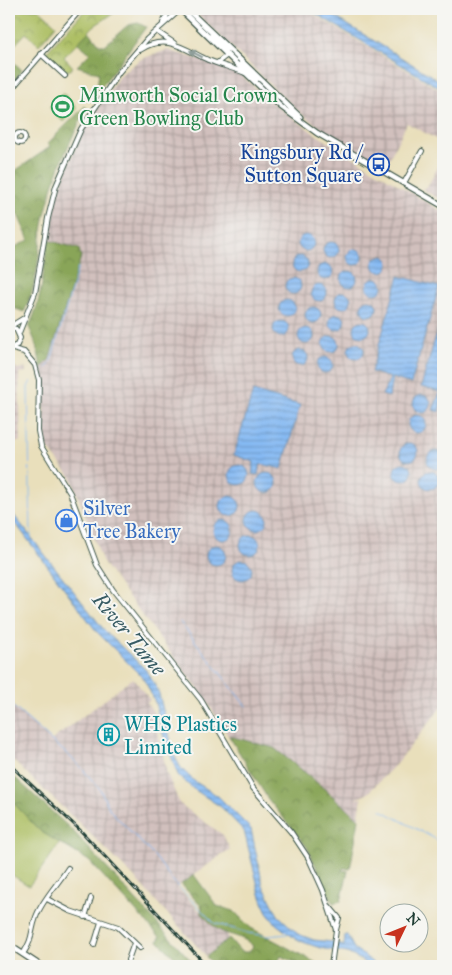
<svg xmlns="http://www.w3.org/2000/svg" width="452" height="975" viewBox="0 0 452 975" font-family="'IM FELL Great Primer',serif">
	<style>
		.industrial { fill: url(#industrial-grid) }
		.grass { fill: #acbe62; stroke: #667e4b }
		.forest { fill: url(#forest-crowns); stroke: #547146 }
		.park { fill: url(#park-crowns); stroke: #667e4b }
		.water { fill: url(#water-rules); stroke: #527b94 }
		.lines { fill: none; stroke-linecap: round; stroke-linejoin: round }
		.stream { stroke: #85b9f3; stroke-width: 1 }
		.minor-casing { stroke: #3d5548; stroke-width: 6 }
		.major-casing { stroke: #3d5548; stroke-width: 7 }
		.minor { stroke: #fff; stroke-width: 4 }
		.major { stroke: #fff; stroke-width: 4.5 }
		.rail-casing { stroke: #1f3d34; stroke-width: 3 }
		.rail { stroke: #f6f6f2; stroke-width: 1; stroke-dasharray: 4; stroke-linecap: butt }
		.oneway { fill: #8f9e9a }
		.labels { text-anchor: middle; stroke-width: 4; stroke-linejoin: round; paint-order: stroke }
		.leisure-label { font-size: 20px; fill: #27864d; stroke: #f6f6f2; text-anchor: start }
		.transit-label { font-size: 20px; fill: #164399; stroke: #f6f6f2; text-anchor: end }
		.shop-label { font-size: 20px; fill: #366cbe; stroke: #f6f6f2; text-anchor: start }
		.culture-label { font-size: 20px; fill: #0d838f; stroke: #f6f6f2; text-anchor: start }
		.water-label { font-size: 21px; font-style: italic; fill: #385c64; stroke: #f6f6f2 }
	</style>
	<defs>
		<pattern id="industrial-grid" width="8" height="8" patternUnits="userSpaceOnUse" patternTransform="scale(1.25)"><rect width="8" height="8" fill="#d1c0bd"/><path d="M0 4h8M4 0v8" fill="none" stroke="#a99d9a"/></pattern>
		<pattern id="forest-crowns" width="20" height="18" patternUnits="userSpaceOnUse" patternTransform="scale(1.25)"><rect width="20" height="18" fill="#89a558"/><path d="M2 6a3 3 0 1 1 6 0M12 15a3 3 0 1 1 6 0" fill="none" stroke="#6f884a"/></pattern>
		<pattern id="park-crowns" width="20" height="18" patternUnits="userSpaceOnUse" patternTransform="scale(1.25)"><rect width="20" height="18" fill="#acbe62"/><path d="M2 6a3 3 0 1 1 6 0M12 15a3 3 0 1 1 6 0" fill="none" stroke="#8b9c52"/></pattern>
		<pattern id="water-rules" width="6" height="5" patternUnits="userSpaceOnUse" patternTransform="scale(1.25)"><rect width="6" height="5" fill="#85b9f3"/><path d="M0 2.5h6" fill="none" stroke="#6c98c6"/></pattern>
	</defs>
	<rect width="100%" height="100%" fill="#f6f6f2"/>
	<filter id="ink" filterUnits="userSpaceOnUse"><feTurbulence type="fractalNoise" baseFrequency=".02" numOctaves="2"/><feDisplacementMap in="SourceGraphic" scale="10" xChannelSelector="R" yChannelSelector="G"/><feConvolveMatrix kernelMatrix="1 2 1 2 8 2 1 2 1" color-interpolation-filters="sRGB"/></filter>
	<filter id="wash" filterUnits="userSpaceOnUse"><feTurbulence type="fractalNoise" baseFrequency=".0096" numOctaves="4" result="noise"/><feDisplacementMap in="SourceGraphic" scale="20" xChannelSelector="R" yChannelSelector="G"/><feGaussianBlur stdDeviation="1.12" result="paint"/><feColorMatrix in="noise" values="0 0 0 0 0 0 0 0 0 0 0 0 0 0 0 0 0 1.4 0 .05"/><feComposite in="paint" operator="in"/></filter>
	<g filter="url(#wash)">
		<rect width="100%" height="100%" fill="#e9dfbb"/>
		<path class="industrial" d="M 192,9 L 305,9 L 443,92 L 443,143 L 407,123 L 385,167 L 330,135 L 300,113 Z
			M 167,50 L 236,70 L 266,98 L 315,134 L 443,212 L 443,705 L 398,762 L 367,794 L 355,799 L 362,798 L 350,869 L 343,868 L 342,871 L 348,871 L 341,901 L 333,903 L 307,847 L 268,799 L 204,697 L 103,563 L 71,477 L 45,445 L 43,378 L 37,346 L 29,327 L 42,295 L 51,222 L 59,188 L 83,130 L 120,75 L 141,59 Z
			M 443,158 L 443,201 L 422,189 L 427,187 Z
			M 9,363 L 18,369 L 25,368 L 26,372 L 19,373 L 21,441 L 9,445 Z
			M 133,678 L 150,700 L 147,703 L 154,713 L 167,774 L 180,804 L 223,835 L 230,849 L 177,887 L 214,926 L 226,933 L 229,938 L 206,956 L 133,876 L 77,821 L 9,757 L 9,703 L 52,740 Z"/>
		<path class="grass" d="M 63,93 L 77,108 L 63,122 L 49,107 Z
			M 9,798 L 40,831 L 60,843 L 29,886 L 9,873 Z"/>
		<path class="forest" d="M 138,23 L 146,27 L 96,94 L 99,73 L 77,66 L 90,53 L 78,43 L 89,31 L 100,45 L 105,45 L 128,25 Z
			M 9,58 L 22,70 L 9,87 Z
			M 85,106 L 87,109 C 67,145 53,179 44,219 C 38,251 39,282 24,312 L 13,308 L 9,302 L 12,291 L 9,250 L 29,240 L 9,195 L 9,175 L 50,147 L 48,143 Z
			M 48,240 L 79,249 L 81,257 L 49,360 L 41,368 L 37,346 L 29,327 C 43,297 43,272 48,240 Z
			M 229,736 L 274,748 L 307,774 L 359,819 L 350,869 L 343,868 L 342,870 L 348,871 L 341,901 L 333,903 L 307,847 L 268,799 Z
			M 9,772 L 73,831 L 196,966 L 183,966 L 158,941 L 160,937 L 89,861 L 40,831 L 9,798 Z
			M 194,875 L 217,906 L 234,911 L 251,928 L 322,966 L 302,966 L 281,956 L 276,966 L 215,966 L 206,957 L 229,938 L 241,952 L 249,952 L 253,946 C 245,938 235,936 225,933 C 214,929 208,920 201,912 L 202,907 L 181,884 Z"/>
		<path class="park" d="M 9,9 L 39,9 L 56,25 L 39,45 L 26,33 L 9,51 Z
			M 86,9 L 120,9 L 94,26 L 64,57 L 73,67 L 69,71 L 62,69 L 45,54 Z"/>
		<path class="water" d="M 308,9 L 322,9 L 443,83 L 443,90 Z
			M298 243a8 8 0 1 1 16 0a8 8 0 1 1-16 0Z
			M323 250a8 8 0 1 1 16 0a8 8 0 1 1-16 0Z
			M347 257a8 8 0 1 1 16 0a8 8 0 1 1-16 0Z
			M373 264a8 8 0 1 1 16 0a8 8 0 1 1-16 0Z
			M292 264a8 8 0 1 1 16 0a8 8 0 1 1-16 0Z
			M317 272a8 8 0 1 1 16 0a8 8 0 1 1-16 0Z
			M341 279a8 8 0 1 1 16 0a8 8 0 1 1-16 0Z
			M 399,276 L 439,287 L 411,384 L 392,378 L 389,397 L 382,395 L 390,378 L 371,372 Z
			M285 286a8 8 0 1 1 16 0a8 8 0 1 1-16 0Z
			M367 286a8 8 0 1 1 16 0a8 8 0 1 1-16 0Z
			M311 293a8 8 0 1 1 16 0a8 8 0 1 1-16 0Z
			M335 300a8 8 0 1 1 16 0a8 8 0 1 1-16 0Z
			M279 308a8 8 0 1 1 16 0a8 8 0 1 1-16 0Z
			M361 308a8 8 0 1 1 16 0a8 8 0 1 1-16 0Z
			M305 315a8 8 0 1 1 16 0a8 8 0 1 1-16 0Z
			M 443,311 L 443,393 L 439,412 L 433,410 L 440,392 L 421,387 Z
			M329 322a8 8 0 1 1 16 0a8 8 0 1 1-16 0Z
			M354 329a8 8 0 1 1 16 0a8 8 0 1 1-16 0Z
			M273 329a8 8 0 1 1 16 0a8 8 0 1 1-16 0Z
			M298 336a8 8 0 1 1 16 0a8 8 0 1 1-16 0Z
			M323 344a8 8 0 1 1 16 0a8 8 0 1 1-16 0Z
			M348 351a8 8 0 1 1 16 0a8 8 0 1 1-16 0Z
			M292 358a8 8 0 1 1 16 0a8 8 0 1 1-16 0Z
			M317 365a8 8 0 1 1 16 0a8 8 0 1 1-16 0Z
			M 253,391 L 300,405 L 282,469 L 261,464 L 258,475 L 252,474 L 254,462 L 234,455 Z
			M413 404a9 9 0 1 1 18 0a9 9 0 1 1-18 0Z
			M408 424a9 9 0 1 1 18 0a9 9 0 1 1-18 0Z
			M400 452a9 9 0 1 1 18 0a9 9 0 1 1-18 0Z
			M427 460a9 9 0 1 1 18 0a9 9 0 1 1-18 0Z
			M394 472a9 9 0 1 1 18 0a9 9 0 1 1-18 0Z
			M229 475a10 10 0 1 1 20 0a10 10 0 1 1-20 0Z
			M421 480a9 9 0 1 1 18 0a9 9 0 1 1-18 0Z
			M257 483a10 10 0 1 1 20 0a10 10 0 1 1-20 0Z
			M220 506a10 10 0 1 1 20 0a10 10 0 1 1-20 0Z
			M 9,509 L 105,631 L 146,670 L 158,690 L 175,757 L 181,768 L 194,781 L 218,796 L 251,829 L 263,885 L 278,915 L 298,934 L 314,940 L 333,942 L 344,946 L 345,935 L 347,935 L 355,950 L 365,956 L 376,966 L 368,966 L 361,960 L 347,953 L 320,948 L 297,940 L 276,924 L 267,913 L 260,894 L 244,831 L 221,807 L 192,788 L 178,775 L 161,729 L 155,702 L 144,679 L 97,632 L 19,528 L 9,518 Z
			M247 520a10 10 0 1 1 20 0a10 10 0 1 1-20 0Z
			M213 530a10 10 0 1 1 20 0a10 10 0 1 1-20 0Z
			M240 545a10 10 0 1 1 20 0a10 10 0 1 1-20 0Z
			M206 555a10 10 0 1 1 20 0a10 10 0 1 1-20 0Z
			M232 570a10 10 0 1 1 20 0a10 10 0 1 1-20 0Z"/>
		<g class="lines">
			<path class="stream" d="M 46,368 L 50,364 L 78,267
				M 31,537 L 28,387 L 31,381
				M 180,622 L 246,706
				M 9,703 L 77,763 L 100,789 L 110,810 L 156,858 L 172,880 L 214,923 L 248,933 L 268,936 L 287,934
				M 381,810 L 443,843"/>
		</g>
	</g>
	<g filter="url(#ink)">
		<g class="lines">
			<defs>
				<path id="minor" d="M 163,23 L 170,9
					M 156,31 L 174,43
					M 140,50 C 166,33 184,49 208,60 C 220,65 233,68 245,73
					M 41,54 L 65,76
					M 217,63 L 226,56
					M 9,92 L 81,9
					M15 138a5 5 0 1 1 10 0a5 5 0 1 1-10 0Z
					M 404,183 L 422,151
					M 11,326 L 24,318
					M 9,327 L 16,329 L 20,338 L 17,345 L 10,348
					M 19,333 L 35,293 L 48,218 L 56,186 L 81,129 L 119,72 L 147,39 L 181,9
					M 9,348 L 24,352 L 35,365 L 39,380 L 38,431 L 41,446 L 70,493 L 97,565 L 113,590 L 201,700 L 253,788 L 291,832 L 309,859 L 323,890 L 336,930 L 331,966
					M 47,899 L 70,911 L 118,927 L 140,948
					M 329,906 L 339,918 L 336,930
					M 85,917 L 91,898
					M 94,945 L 101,922
					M 23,954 C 34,937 30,933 36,917 C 42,900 58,884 68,868
					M 128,960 L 134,943"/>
				<path id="major" d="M 180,9 L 280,106 L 317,133 L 443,206
					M 187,9 L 300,117
					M 211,36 L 225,50 L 226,55
					M 242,62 L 240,65 L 256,80
					M 9,945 L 41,966"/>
			</defs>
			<use href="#minor" class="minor-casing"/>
			<use href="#major" class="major-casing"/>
			<use href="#minor" class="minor"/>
			<use href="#major" class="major"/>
			<defs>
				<path id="rail" d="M 9,764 L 81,831 L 207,966"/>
			</defs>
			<use href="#rail" class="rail-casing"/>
			<use href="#rail" class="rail"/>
		</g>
		<defs><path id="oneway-solid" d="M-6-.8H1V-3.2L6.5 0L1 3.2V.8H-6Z" transform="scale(1.25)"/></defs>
		<use class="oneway" href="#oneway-solid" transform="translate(196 54) rotate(-153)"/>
	</g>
	<defs>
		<symbol id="stadium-ring" viewBox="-11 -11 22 22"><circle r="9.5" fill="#f6f6f2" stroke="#2e9e5b" stroke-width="1.5"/><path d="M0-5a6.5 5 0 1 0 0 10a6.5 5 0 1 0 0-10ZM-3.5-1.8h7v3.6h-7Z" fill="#2e9e5b"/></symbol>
		<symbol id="bus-ring" viewBox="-11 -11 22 22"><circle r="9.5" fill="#f6f6f2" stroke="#1a4fb4" stroke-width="1.5"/><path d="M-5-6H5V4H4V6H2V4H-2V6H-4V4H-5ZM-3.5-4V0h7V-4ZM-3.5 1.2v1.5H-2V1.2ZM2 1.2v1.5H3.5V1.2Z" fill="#1a4fb4"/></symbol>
		<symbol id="shop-ring" viewBox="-11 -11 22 22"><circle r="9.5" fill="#f6f6f2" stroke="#3f7fe0" stroke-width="1.5"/><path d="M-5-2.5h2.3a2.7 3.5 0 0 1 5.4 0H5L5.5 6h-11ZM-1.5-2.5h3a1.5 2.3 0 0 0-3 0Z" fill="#3f7fe0"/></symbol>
		<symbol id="building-ring" viewBox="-11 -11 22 22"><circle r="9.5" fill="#f6f6f2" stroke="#0f9aa8" stroke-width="1.5"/><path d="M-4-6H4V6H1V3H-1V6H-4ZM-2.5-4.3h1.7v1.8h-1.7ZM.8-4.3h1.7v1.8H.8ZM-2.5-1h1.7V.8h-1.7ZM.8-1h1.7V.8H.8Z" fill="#0f9aa8"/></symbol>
	</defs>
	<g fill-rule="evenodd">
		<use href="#stadium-ring" x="50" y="94" width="25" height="25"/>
		<use href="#bus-ring" x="366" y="152" width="25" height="25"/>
		<use href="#shop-ring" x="54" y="508" width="25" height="25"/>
		<use href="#building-ring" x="96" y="722" width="25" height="25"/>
	</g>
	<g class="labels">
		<g class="leisure-label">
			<text x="79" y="102">Minworth Social Crown<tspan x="79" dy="23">Green Bowling Club</tspan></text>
		</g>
		<g class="transit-label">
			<text x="362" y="159">Kingsbury Rd /<tspan x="362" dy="23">Sutton Square</tspan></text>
		</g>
		<g class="shop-label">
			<text x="83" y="515">Silver<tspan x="83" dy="23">Tree Bakery</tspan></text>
		</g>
		<g class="culture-label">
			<text x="124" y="731">WHS Plastics<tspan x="124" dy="23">Limited</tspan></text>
		</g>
		<g class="water-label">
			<text transform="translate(129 634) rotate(50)" y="7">River Tame</text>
		</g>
	</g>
	<rect width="452" height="975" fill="none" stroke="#f6f6f2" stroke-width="30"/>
	<g transform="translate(404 928) rotate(47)"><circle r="24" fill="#f6f6f2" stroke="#a0aca6"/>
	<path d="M0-4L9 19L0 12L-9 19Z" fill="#c8321e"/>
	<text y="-8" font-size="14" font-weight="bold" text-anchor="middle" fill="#1f3d34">N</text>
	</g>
</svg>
